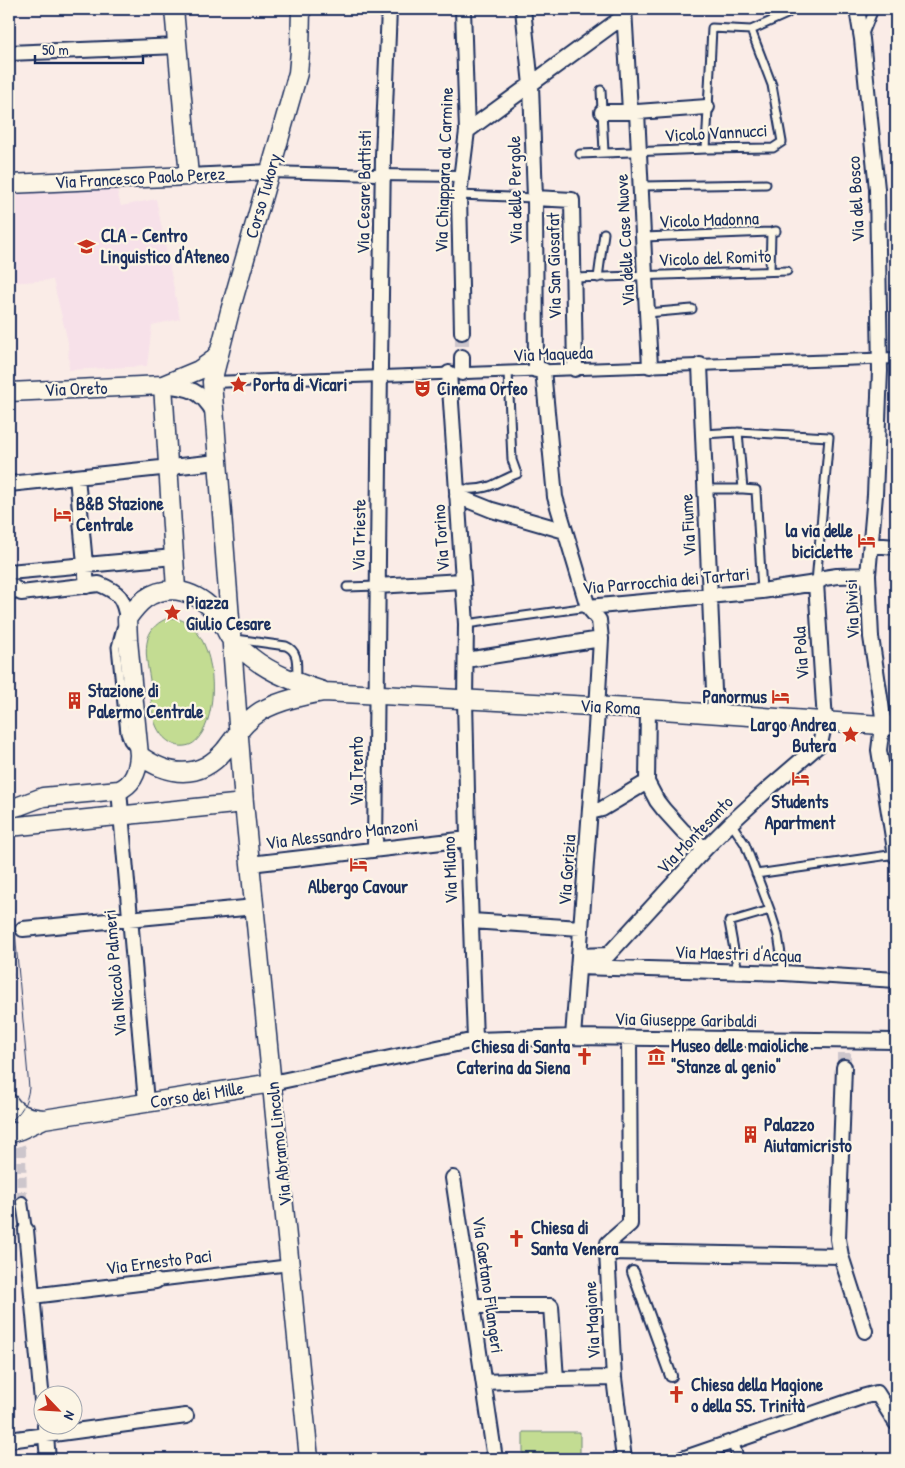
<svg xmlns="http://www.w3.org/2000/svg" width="905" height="1468" viewBox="0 0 905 1468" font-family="'Patrick Hand',sans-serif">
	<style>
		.built { fill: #f7e1e9 }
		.green { fill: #c3dc92; stroke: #6f8678 }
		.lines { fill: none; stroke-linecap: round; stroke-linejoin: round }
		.pedestrian-tunnel { stroke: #cdc6cc; stroke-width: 10; stroke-dasharray: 10 5; stroke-linecap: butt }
		.minor-tunnel { stroke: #cdc6cc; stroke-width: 14; stroke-dasharray: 14 7; stroke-linecap: butt }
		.service-casing { stroke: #1b2f5e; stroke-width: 11 }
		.pedestrian-casing { stroke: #1b2f5e; stroke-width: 14 }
		.minor-casing { stroke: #1b2f5e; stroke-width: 18 }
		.tertiary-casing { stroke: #1b2f5e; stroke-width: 21 }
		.service { stroke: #fcf5e5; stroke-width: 7 }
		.pedestrian { stroke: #fcf5e5; stroke-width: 10 }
		.minor { stroke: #fcf5e5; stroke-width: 14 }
		.tertiary { stroke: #fcf5e5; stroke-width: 18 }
		.tram { stroke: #1b2f5e; stroke-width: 1 }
		.labels { text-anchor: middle; stroke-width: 4.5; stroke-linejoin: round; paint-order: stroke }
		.street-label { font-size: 18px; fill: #1b2f5e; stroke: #fcf5e5 }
		.poi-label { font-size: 18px; font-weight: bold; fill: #1b2f5e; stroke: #fcf5e5; text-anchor: start }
	</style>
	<rect width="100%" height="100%" fill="#faece7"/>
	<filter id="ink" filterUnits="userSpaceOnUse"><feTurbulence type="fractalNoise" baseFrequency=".02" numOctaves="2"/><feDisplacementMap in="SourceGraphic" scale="10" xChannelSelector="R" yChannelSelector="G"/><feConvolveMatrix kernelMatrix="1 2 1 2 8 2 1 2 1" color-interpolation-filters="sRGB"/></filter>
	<g filter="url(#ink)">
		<path class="built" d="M 115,183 L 121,206 L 156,199 L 180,319 L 152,325 L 147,366 L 69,370 L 68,342 L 53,280 L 9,283 L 9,192 Z"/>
		<path class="green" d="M 169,618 C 176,618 181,619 187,623 C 216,641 219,706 202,733 C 198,739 194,745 185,746 C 180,747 175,745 171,743 C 149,730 152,702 150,680 C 148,667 144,652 148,638 C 151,628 159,621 169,618 Z
			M 523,1432 L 580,1432 L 580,1459 L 523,1459 Z"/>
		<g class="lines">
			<path class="pedestrian-tunnel" d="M 15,1132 L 21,1149 L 22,1202"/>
			<path class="minor-tunnel" d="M 462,332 L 462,357
				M 844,1067 L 844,1051"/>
			<defs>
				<path id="service" d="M 864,34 L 874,9
					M 601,90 L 604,152
					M 706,149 L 712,28 L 751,30
					M 580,154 L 706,149 L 773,148 L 782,142 L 772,85 L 751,30 L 787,14 L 786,9
					M 641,186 L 766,184
					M 459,195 L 535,198
					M 644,237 L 771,232 L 776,231
					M 770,271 L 771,232
					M 574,278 L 787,271
					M 598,278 L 604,233
					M 647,313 L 692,309
					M 738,432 L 743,489 L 756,490 L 762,591
					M 703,434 L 738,432 L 829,437 L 816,582
					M 456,488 C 468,490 478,490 490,486 C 499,483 507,477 517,474 L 512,460 L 508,372
					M 705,489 L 743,489
					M 347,587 L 377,586
					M 466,624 L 588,607
					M 121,628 L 116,647 L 125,733 L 128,741 L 135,750
					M 236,639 L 286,646 C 300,652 296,666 297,680
					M 731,823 L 745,844 L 770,910 L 778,935 L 784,973
					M 756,874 L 896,854
					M 738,972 L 729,922 L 770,910"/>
				<path id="pedestrian" d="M 270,172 L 376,175 L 461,176
					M 212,382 L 896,358
					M 22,1202 L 26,1230
					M 633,1272 L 671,1376
					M 156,1281 L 290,1265
					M 733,1441 L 738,1459"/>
				<path id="minor" d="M 523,9 L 531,85 L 535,198 L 536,370
					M 624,9 L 630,111
					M 857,9 L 862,39 L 877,189 L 880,371 L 875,495 L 868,575 L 871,637 L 882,710 L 883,718 L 879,750 L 896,856
					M 9,53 L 178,46
					M 602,112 L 637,112 L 707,107
					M 637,112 L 645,276 L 650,366
					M 467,131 L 624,16
					M 189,176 L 270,172
					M 535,198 L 572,200 L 575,369
					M 462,332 L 459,195 L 467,131 L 463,9
					M 462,357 L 462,373
					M 700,365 L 715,714
					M 543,370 L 555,497 L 588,607 L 599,620 L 601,639 L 596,728 L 573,1037
					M 449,373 L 466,624 L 465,699 L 468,839 L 475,1040
					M 163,385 C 190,388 200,389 214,413
					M 77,477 L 87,586
					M 9,484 L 218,462
					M 457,496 L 492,510 L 565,531
					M 871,545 L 896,547
					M 9,572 L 174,557
					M 9,584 L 21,593 L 99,584 C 119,592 124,598 127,619
					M 377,586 L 462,581
					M 588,607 L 762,591 L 816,583 L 824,578 L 837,576 L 868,575
					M 466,660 L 601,639
					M 648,709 L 647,782 L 657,801 L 664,810 L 683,831 L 705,849
					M 119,790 L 146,1102
					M 590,812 L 602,809 L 647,782
					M 375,849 L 380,365 L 383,156 L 389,9
					M 250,864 L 468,839
					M 471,921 L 581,928
					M 23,929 L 255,907
					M 579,956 L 608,955 L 705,849 L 731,823 L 769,788 L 820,744 L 825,721 L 816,583
					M 578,967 L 784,973 L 896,980
					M 844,1067 L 838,1239 L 841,1256 L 865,1331
					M 272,1083 L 475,1040 L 573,1037 L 896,1041
					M 453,1178 L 495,1459
					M 26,1230 L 42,1401
					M 607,1252 L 841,1256
					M 32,1296 L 156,1281
					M 472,1306 L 551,1306 L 556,1379
					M 484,1382 L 556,1379 L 614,1378
					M 45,1426 L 48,1459
					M 9,1440 L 186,1416
					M 624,1459 L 614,1378 L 607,1252 L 608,1243 L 630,1224 L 629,1039
					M 682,1459 L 862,1397 L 877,1393 L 896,1423"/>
				<path id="tertiary" d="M 301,9 L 300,51 L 298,73 L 230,311 L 212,382 L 244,803 L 309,1459
					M 9,184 L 189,176 L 174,9
					M 163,385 L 176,589
					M 9,392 L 163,385 L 199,370 L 212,361 L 220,351
					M 139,755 C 168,776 199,781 225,750 C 236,736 245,721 261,711 C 281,700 302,696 324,692 L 648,709 L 896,726
					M 9,809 L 19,806 L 43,797 L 119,790 C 134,784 138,770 139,755 L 128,640 L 127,619 C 132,612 138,604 145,599 C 169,582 198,592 216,613 C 223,620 225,632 231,639 C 237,646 245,652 251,657 C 272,674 298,683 323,691
					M 9,827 L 244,803
					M 9,1103 C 17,1115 30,1118 44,1119
					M 9,1134 L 20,1130 L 44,1119 L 272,1083"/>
			</defs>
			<use href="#service" class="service-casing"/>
			<use href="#pedestrian" class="pedestrian-casing"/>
			<use href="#minor" class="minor-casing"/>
			<use href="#tertiary" class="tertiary-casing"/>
			<use href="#service" class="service"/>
			<use href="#pedestrian" class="pedestrian"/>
			<use href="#minor" class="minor"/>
			<use href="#tertiary" class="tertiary"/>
			<path class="tram" d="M 9,953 L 12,975
				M 9,1122 C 21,1114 27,1103 29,1088 L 9,865"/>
		</g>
	</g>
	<defs>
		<symbol id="university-bare" viewBox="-9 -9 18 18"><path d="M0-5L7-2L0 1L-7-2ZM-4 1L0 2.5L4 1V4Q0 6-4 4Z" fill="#c8321e" stroke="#fcf5e5" stroke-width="2.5" paint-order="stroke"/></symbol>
		<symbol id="sight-bare" viewBox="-9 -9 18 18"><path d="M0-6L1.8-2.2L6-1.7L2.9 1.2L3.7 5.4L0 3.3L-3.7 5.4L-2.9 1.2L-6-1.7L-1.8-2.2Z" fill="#c8321e" stroke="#fcf5e5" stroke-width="2.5" paint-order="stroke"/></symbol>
		<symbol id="theatre-bare" viewBox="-9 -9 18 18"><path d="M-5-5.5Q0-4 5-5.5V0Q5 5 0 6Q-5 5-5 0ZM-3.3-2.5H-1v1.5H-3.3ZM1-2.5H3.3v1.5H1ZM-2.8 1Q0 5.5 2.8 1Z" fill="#c8321e" stroke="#fcf5e5" stroke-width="2.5" paint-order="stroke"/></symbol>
		<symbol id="hotel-bare" viewBox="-9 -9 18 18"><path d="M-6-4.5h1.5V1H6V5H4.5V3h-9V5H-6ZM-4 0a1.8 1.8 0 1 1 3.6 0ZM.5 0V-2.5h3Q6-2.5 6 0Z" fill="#c8321e" stroke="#fcf5e5" stroke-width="2.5" paint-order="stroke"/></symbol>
		<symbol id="building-bare" viewBox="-9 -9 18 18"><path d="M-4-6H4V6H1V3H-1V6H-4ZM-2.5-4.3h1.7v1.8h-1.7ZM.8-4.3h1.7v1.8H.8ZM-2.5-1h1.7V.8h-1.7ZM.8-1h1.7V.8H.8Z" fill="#c8321e" stroke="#fcf5e5" stroke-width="2.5" paint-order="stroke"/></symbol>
		<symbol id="museum-bare" viewBox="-9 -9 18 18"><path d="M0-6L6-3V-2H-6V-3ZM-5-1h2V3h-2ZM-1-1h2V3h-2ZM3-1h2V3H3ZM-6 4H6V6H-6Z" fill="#c8321e" stroke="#fcf5e5" stroke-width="2.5" paint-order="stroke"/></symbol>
		<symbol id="church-bare" viewBox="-9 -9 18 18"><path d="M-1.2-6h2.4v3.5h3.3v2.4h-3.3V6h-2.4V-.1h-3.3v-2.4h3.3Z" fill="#c8321e" stroke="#fcf5e5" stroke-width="2.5" paint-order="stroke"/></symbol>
	</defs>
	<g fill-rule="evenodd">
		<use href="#university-bare" x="74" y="234" width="25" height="25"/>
		<use href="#sight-bare" x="226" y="372" width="25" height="25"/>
		<use href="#theatre-bare" x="410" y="376" width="25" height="25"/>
		<use href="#hotel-bare" x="50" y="502" width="25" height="25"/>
		<use href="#hotel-bare" x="854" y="528" width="25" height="25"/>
		<use href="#sight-bare" x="160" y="600" width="25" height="25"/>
		<use href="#hotel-bare" x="768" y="684" width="25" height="25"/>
		<use href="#building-bare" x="62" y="688" width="25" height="25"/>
		<use href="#sight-bare" x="838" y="722" width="25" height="25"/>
		<use href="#hotel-bare" x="788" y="766" width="25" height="25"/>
		<use href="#hotel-bare" x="346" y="852" width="25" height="25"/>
		<use href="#museum-bare" x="644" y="1044" width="25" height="25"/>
		<use href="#church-bare" x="572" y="1044" width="25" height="25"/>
		<use href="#building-bare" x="738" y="1122" width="25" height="25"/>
		<use href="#church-bare" x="504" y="1226" width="25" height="25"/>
		<use href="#church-bare" x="664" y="1382" width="25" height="25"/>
	</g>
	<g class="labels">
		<g class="street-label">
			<text transform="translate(716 133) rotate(-3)" y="6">Vicolo Vannucci</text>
			<text transform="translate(444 170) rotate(-88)" y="6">Via Chiappara al Carmine</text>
			<text transform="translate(140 178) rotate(-3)" y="6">Via Francesco Paolo Perez</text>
			<text transform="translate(515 190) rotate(-91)" y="6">Via delle Pergole</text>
			<text transform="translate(364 192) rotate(-89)" y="6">Via Cesare Battisti</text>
			<text transform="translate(263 196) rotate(-74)" y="6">Corso Tukory</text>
			<text transform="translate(856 199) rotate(-93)" y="6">Via del Bosco</text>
			<text transform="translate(709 220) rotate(-2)" y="6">Vicolo Madonna</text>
			<text transform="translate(625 240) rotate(-93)" y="6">Via delle Case Nuove</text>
			<text transform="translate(715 258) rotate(-2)" y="6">Vicolo del Romito</text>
			<text transform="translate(554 266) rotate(-91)" y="6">Via San Giosafat</text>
			<text transform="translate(553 354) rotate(-2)" y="6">Via Maqueda</text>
			<text transform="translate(76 389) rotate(-2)" y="6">Via Oreto</text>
			<text transform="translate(688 525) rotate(-93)" y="6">Via Fiume</text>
			<text transform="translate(359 535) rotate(-89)" y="6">Via Trieste</text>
			<text transform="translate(441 538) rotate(-94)" y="6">Via Torino</text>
			<text transform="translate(666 581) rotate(-5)" y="6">Via Parrocchia dei Tartari</text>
			<text transform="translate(852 609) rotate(-92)" y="6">Via Divisi</text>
			<text transform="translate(801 653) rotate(-94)" y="6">Via Pola</text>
			<text transform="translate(610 707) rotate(3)" y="6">Via Roma</text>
			<text transform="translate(357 771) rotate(-90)" y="6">Via Trento</text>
			<text transform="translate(342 834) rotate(-7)" y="6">Via Alessandro Manzoni</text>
			<text transform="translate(695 835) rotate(-46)" y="6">Via Montesanto</text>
			<text transform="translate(450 870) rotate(-92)" y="6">Via Milano</text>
			<text transform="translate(567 870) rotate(-86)" y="6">Via Gorizia</text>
			<text transform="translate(738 954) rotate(2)" y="6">Via Maestri d'Acqua</text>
			<text transform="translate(115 973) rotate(-95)" y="6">Via Niccolò Palmeri</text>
			<text transform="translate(686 1020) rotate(1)" y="6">Via Giuseppe Garibaldi</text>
			<text transform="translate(197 1095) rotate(-9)" y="6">Corso dei Mille</text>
			<text transform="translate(279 1144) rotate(-96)" y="6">Via Abramo Lincoln</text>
			<text transform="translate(159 1262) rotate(-7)" y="6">Via Ernesto Paci</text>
			<text transform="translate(488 1285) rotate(82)" y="6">Via Gaetano Filangeri</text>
			<text transform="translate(592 1320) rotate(-93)" y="6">Via Magione</text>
		</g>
		<g class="poi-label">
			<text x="101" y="242">CLA - Centro<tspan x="101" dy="21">Linguistico d'Ateneo</tspan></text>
			<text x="253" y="391">Porta di Vicari</text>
			<text x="437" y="395">Cinema Orfeo</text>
			<text x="76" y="510">B&amp;B Stazione<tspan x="76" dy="21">Centrale</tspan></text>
			<text x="853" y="537" text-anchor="end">la via delle<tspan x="853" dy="21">biciclette</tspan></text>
			<text x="186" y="609">Piazza<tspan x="186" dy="21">Giulio Cesare</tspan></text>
			<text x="88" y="697">Stazione di<tspan x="88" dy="21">Palermo Centrale</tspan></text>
			<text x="767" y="703" text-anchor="end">Panormus</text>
			<text x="836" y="731" text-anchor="end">Largo Andrea<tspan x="836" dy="21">Butera</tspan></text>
			<text x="800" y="808" text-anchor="middle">Students<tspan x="800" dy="21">Apartment</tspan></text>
			<text x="358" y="893" text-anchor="middle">Albergo Cavour</text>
			<text x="671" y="1052">Museo delle maioliche<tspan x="671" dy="21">"Stanze al genio"</tspan></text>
			<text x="570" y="1053" text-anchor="end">Chiesa di Santa<tspan x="570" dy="21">Caterina da Siena</tspan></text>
			<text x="764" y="1131">Palazzo<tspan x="764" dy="21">Aiutamicristo</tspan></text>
			<text x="531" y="1234">Chiesa di<tspan x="531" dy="21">Santa Venera</tspan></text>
			<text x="691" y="1391">Chiesa della Magione<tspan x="691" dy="21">o della SS. Trinità</tspan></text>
		</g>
	</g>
	<rect width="905" height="1468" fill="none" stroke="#fcf5e5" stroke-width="30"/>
	<rect x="15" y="15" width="875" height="1438" fill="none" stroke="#1b2f5e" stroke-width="2" filter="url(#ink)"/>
	<g transform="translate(58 1410) rotate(115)"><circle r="24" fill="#fcf5e5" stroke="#a2a6af"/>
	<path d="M0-4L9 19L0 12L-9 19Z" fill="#c8321e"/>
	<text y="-8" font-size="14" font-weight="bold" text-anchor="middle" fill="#1b2f5e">N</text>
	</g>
	<path d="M35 55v8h108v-8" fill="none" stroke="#1b2f5e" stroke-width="2.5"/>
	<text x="42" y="55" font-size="15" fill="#1b2f5e" stroke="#fcf5e5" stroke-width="4" paint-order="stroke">50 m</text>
</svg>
